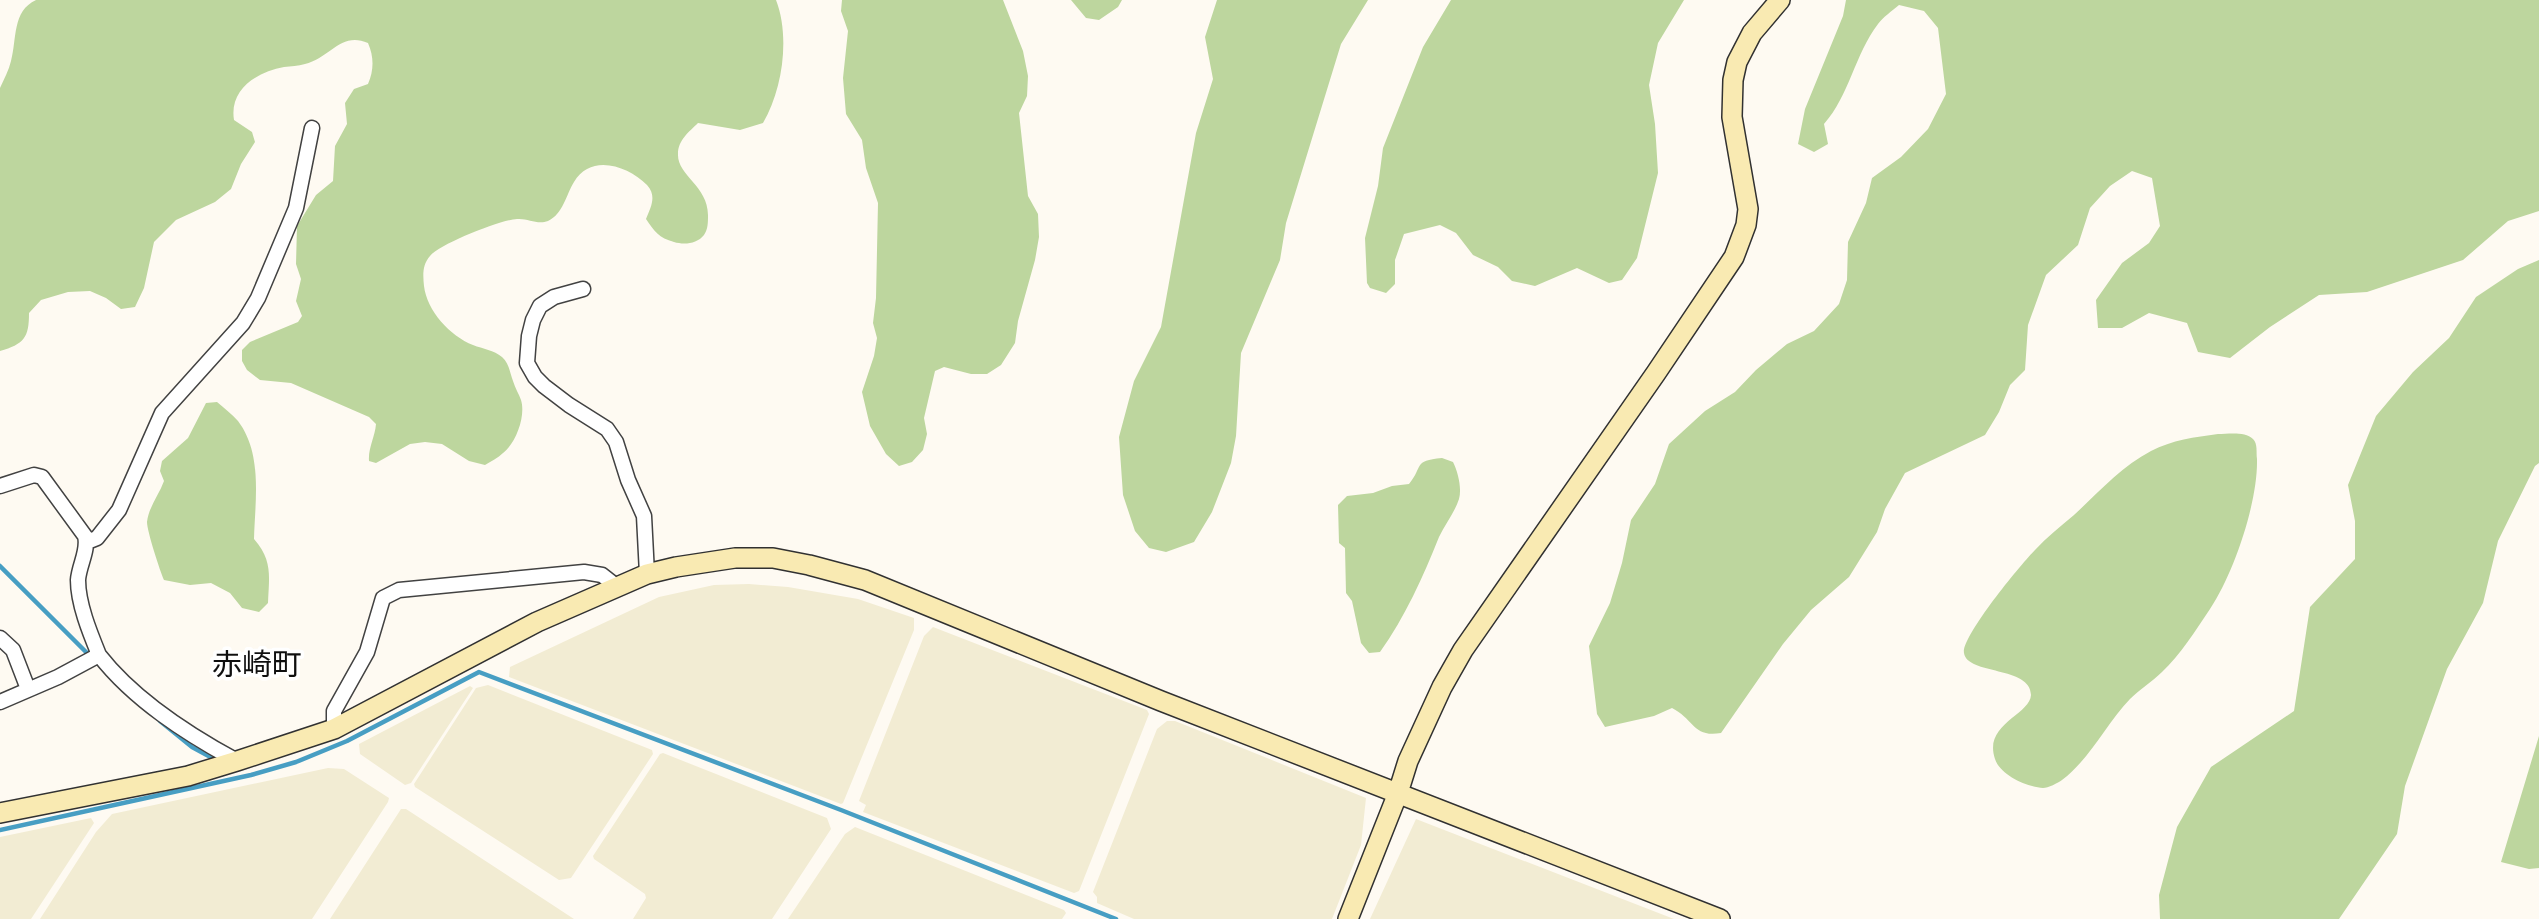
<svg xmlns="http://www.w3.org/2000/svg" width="2539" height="919" viewBox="0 0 2539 919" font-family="'Zilla Slab','Noto Sans JP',serif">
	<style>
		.farmland { fill: #f2ecd3 }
		.forest { fill: #bdd69e }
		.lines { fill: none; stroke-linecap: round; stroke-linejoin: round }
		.stream { stroke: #479ec3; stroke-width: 4.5 }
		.street-casing { stroke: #424242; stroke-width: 17 }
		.secondary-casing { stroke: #313131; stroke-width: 22 }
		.street { stroke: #fff; stroke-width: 14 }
		.secondary { stroke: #f9eab2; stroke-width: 19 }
		.labels { text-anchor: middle; stroke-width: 7; stroke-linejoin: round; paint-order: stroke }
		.quarter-label { font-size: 30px; fill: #0f0f0f; stroke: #fff }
	</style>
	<rect width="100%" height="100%" fill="#fefaf2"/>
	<path class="farmland" d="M 749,584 L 788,587 L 858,599 L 914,618 L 914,630 L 843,803 L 841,804 L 509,677 L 510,667 L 659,597 L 714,585 Z
		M 933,627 L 1147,710 L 1149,714 L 1079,891 L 1074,893 L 863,812 L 866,805 L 859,801 L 924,636 Z
		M 488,685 L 652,750 L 653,754 L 571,878 L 559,880 L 415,787 L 414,784 L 476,688 Z
		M 470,686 L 473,688 L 411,783 L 405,785 L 360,754 L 359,744 Z
		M 1167,721 L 1175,721 L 1366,798 L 1361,845 L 1332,919 L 1134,919 L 1097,903 L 1097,897 L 1093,892 L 1157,729 Z
		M 663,753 L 827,818 L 831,829 L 772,919 L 633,919 L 646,898 L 645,894 L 594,859 L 593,856 L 660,754 Z
		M 328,768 L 344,769 L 389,798 L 388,802 L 312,919 L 40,919 L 96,832 L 112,814 Z
		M 401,809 L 406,809 L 574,919 L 330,919 Z
		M 91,818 L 94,823 L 31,919 L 0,919 L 0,837 Z
		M 1416,819 L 1674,919 L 1370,919 Z
		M 855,827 L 1064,910 L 1066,913 L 1062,919 L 788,919 L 845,834 Z"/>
	<path class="forest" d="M 36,0 L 776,0 C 790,36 783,89 763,123 L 740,130 L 698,123 C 689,132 678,140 678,154 C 677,175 708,186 708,215 C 708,223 708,229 704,235 C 697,244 684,245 674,242 C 659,238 654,231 646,219 C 651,207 657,196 647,185 C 628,166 591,153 574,182 C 566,195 563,214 548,221 C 537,225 528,218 517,219 C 500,220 440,244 430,256 C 422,265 423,276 424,286 C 427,311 450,336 473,345 C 483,349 494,350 502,357 C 509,363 510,373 513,381 C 515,388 519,394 521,400 C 526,416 516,443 503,453 C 498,458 491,461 485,465 L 469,461 L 442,444 L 425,442 L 410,444 L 376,463 L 369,461 C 368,448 375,437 376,424 L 369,417 L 291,383 L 260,380 L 247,370 L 242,361 L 242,350 L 250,342 L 298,322 L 302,316 L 296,301 L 301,279 L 296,264 L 297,226 L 316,195 L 333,181 L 335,146 L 347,124 L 345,103 L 354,89 L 368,84 C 374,70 374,57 368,43 C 341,31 330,58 305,64 C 298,66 291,66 284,67 C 257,72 229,89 234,120 L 252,132 L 255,142 L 241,164 L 231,189 L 215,202 L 176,220 L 154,242 L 144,288 L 135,307 L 121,309 L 106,298 L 90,291 L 68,292 L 41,300 L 29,313 C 29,338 24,344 0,351 L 0,88 C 4,79 9,70 11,61 C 17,39 12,11 36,0 Z
		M 842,0 L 1003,0 L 1023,51 L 1028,76 L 1027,96 L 1019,113 L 1028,196 L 1038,214 L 1039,237 L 1035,260 L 1018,321 L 1015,343 L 1001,365 L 987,374 L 971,374 L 944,367 L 935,371 L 924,418 L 927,434 L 923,450 L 912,462 L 899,466 L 886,454 L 870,426 L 862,392 L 874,356 L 877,338 L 873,323 L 876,298 L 878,203 L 866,168 L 862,140 L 846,114 L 843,78 L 848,31 L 841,11 Z
		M 1071,0 L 1122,0 L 1118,7 L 1099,20 L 1086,18 Z
		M 1217,0 L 1368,0 L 1341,44 L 1286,223 L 1280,260 L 1241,353 L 1236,436 L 1231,463 L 1212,512 L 1194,542 L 1166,552 L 1149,548 L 1135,531 L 1123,495 L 1119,437 L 1134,381 L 1161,327 L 1196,133 L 1213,79 L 1205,37 Z
		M 1451,0 L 1684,0 L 1658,43 L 1649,85 L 1655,124 L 1658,173 L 1637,258 L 1622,280 L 1609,283 L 1577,268 L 1535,286 L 1512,281 L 1498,267 L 1473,255 L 1456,233 L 1440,225 L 1404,234 L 1395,260 L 1395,284 L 1386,293 L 1370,288 L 1367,283 L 1365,238 L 1378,186 L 1383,148 L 1423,47 Z
		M 1846,0 L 2539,0 L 2539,211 L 2508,221 L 2463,260 L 2367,292 L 2319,295 L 2270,327 L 2230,358 L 2198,352 L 2187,323 L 2149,313 L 2122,328 L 2098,328 L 2096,300 L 2122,263 L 2149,243 L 2160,226 L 2152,178 L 2132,171 L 2110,186 L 2090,208 L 2078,245 L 2046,275 L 2028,325 L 2025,370 L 2010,385 L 1999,412 L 1985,435 L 1905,473 L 1885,509 L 1877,532 L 1849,577 L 1811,610 L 1783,644 L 1721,733 C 1693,738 1694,719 1672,708 L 1654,716 L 1605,727 L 1597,714 L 1589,646 L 1610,603 L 1622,563 L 1631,520 L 1655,484 L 1669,444 L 1705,411 L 1735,392 L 1756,370 L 1787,344 L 1814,331 L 1839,304 L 1847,280 L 1848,242 L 1866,203 L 1872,178 L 1901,157 L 1928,129 L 1946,94 L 1938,28 L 1924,11 L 1899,5 C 1892,11 1883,17 1878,24 C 1855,54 1849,96 1824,124 L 1828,144 L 1814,152 L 1798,144 L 1805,109 L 1843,16 Z
		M 2539,260 L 2539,463 L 2535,466 L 2498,541 L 2483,603 L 2447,669 L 2405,786 L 2397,834 L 2339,919 L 2160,919 L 2159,895 L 2177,827 L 2211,767 L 2294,711 L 2310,607 L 2355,559 L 2355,521 L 2348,485 L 2376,416 L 2413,372 L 2449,338 L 2476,297 L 2518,269 Z
		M 217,402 C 224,408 232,414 238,421 C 263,454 255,501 254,539 C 273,561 269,576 268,603 L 259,612 L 242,608 L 230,593 L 211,583 L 190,585 L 164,580 C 160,571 147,531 147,522 C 149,506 159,495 164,481 L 160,471 L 162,461 L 188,438 L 206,403 Z
		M 2218,434 C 2228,434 2245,431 2253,439 C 2258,444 2256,452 2257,459 C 2258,502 2234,573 2210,609 C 2196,630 2180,655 2162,672 C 2152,682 2140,689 2130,699 C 2106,724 2090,759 2062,780 C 2058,783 2048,788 2043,788 C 2027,787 2000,775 1995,759 C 1983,724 2030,715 2031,695 C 2031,666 1967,675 1964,653 C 1961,637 2021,564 2035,550 C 2047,537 2061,526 2074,515 C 2099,492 2122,466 2151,451 C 2172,440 2195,437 2218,434 Z
		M 1442,458 L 1453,462 C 1458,472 1462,488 1459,499 C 1455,512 1445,524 1439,537 C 1423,577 1405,617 1380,652 L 1369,653 L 1361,643 L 1352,601 L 1346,593 L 1345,548 L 1339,543 L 1338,505 L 1347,496 L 1373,493 L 1392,486 L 1409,484 C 1424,466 1412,461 1442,458 Z
		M 2539,736 L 2539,868 L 2529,869 L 2501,862 Z"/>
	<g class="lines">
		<path class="stream" d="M 0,566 L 90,656
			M 160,721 L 192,747 L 216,760
			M 0,830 L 251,775 L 296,762 L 347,741 L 479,672 L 841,810 L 1116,919"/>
		<defs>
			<path id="street" d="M 583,289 L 554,297 L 540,306 L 533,320 L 529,336 L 527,363 L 535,377 L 544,386 L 569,405 L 607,429 L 616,442 L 628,480 L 644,516 L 647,574
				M 0,486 L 34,475 L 42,477 L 85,536 C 89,550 79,565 78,580 C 78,604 90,633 99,655
				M 87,542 L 97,538 L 119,510 L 162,413 L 243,323 L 258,298 L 296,208 L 312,128
				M 0,638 L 13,650 L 28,689
				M 0,702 L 58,677 L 99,655 C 134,700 187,734 237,761
				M 334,729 L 334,711 L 367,652 L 383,598 L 399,590 L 584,572 L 602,575 L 616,586"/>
			<path id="secondary" d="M 0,813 L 188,776 L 237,761 L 334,729 L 537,622 L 647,574 L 676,567 L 735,558 L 773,558 L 809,565 L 865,580 L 1161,701 L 1720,919
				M 1348,919 L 1398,793 L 1408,761 L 1442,687 L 1463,650 L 1656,373 L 1734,257 L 1746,225 L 1748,209 L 1732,117 L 1733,80 L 1737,62 L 1752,33 L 1780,0"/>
		</defs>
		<use href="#street" class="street-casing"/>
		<use href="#secondary" class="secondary-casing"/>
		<use href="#street" class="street"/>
		<use href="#secondary" class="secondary"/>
	</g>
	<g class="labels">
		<g class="quarter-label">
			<text x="257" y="675">赤崎町</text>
		</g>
	</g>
</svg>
